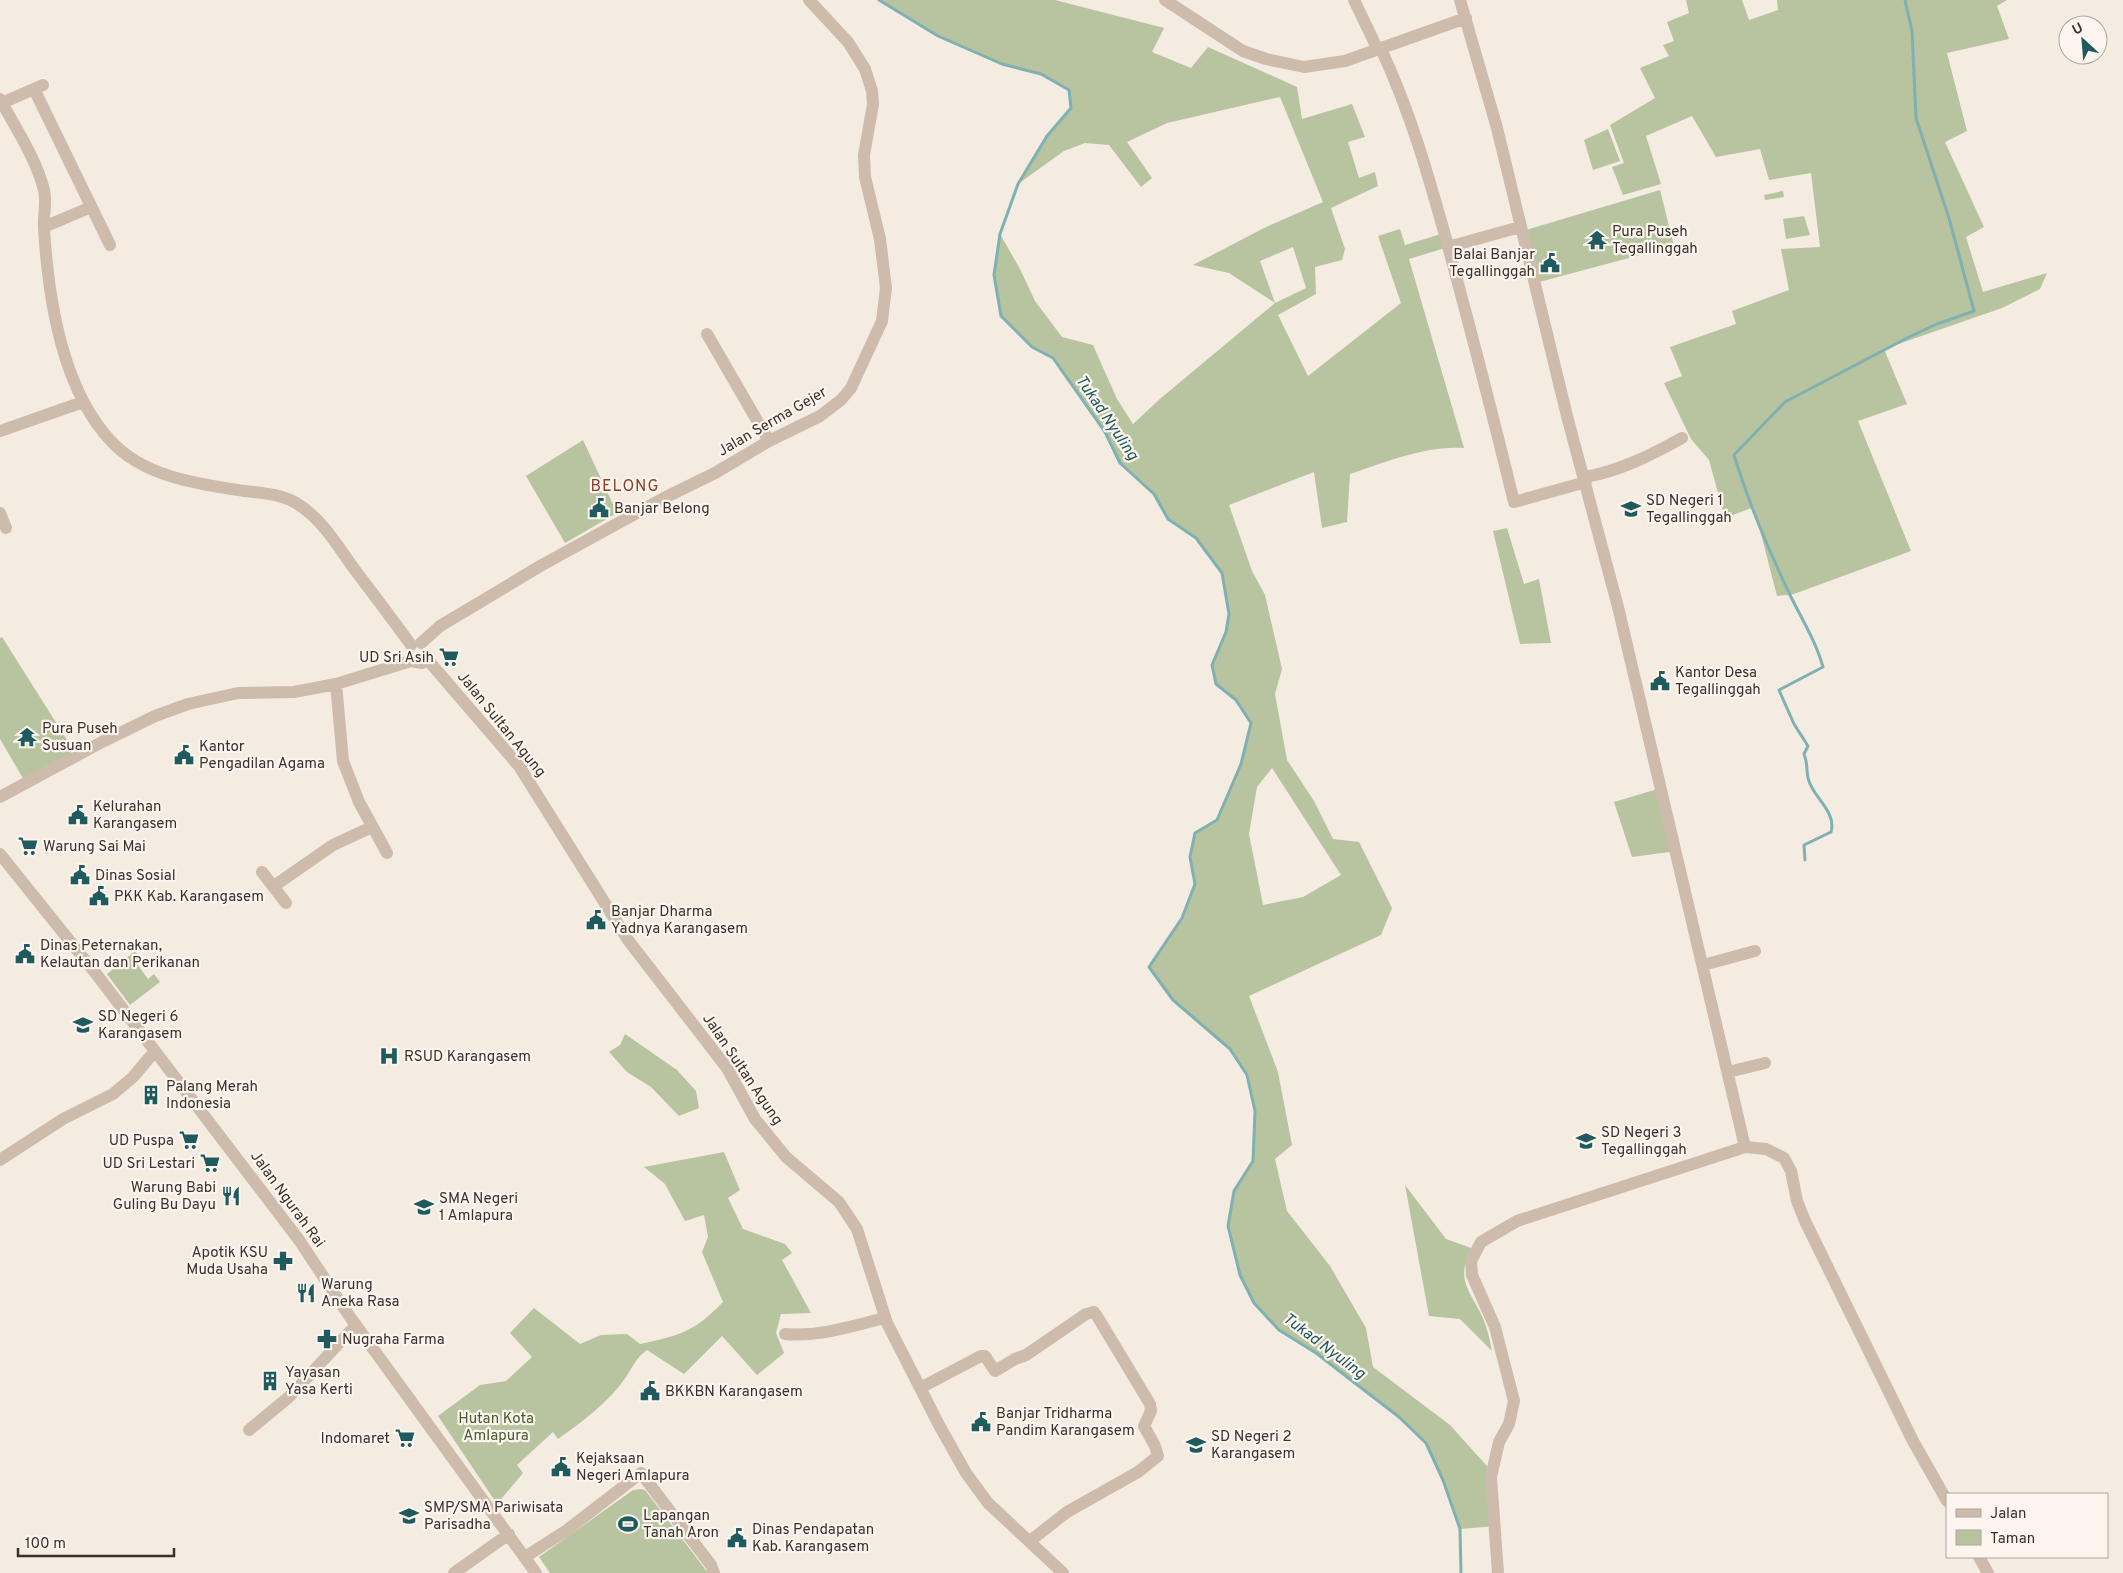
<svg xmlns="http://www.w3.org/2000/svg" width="2123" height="1573" viewBox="0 0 2123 1573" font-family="Overpass,sans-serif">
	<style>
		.green { fill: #b8c4a0; fill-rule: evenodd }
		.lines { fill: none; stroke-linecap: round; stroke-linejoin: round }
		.stream { stroke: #7fb0b2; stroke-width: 3 }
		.minor { stroke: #cdbbac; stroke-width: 12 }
		.labels { text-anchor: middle; stroke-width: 4.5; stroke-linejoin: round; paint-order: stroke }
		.poi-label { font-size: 15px; fill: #3b302b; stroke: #fbf5ee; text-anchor: start }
		.street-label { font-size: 15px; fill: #3b302b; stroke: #fbf5ee }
		.park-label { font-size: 15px; fill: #4a5a2e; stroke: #fbf5ee }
		.water-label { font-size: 16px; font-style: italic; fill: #1f5a5e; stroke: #fbf5ee }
		.neighbourhood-label { font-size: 16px; letter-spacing: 1px; fill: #8c3b22; stroke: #fbf5ee }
	</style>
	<rect width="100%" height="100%" fill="#f4ebe1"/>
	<path class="green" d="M 879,0 L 1055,0 L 1164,28 L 1152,52 L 1191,68 L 1208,47 L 1297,87 L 1302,119 L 1352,104 L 1365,137 L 1348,142 L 1359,178 L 1375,172 L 1378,186 L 1331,208 L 1345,249 L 1342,260 L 1315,267 L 1316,294 L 1278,315 L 1308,376 L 1401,303 L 1378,236 L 1400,229 L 1405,245 L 1441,234 L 1445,248 L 1409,259 L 1464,448 C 1426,445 1386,462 1350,474 L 1347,522 L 1322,528 L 1314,472 L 1229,505 L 1252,571 L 1265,595 L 1282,669 L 1275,694 L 1287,760 L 1314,801 L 1333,839 L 1359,842 L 1392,908 L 1381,935 L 1249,996 L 1278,1072 L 1292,1145 L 1275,1159 L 1287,1211 L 1330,1266 L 1366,1328 L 1373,1367 L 1450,1425 L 1495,1475 L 1496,1526 L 1460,1529 L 1443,1480 L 1425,1443 L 1399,1417 L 1316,1353 L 1279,1330 L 1254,1303 L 1240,1275 L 1228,1226 L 1234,1191 L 1253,1161 L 1255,1111 L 1247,1075 L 1230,1049 L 1173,1000 L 1149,967 L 1182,918 L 1195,884 L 1190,857 L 1195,833 L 1217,820 L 1241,764 L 1251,723 L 1236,700 L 1216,684 L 1212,665 L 1226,632 L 1229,614 L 1222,573 L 1196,538 L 1168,519 L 1154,494 L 1120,463 L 1105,432 L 1053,358 L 1032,347 L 1001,316 L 994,275 L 1000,234 L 1020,269 L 1035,301 L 1062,337 L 1093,345 L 1117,399 L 1133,424 L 1161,398 L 1275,303 L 1229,273 L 1193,265 L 1266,227 L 1323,202 L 1280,97 L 1167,123 L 1127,142 L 1152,178 L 1141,187 L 1109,145 L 1085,143 L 1064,151 L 1018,184 L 1047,136 L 1071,108 L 1069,90 L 1041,74 L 1002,64 L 938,36 ZM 1293,247 L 1306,288 L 1275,303 L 1260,261 ZM 1272,768 L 1341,875 L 1303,897 L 1263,905 L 1249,834 L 1257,787 Z
		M 1686,0 L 1742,0 L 1749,20 L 1778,10 L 1777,0 L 2007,0 L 1997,6 L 2009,39 L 1947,53 L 1967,131 L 1945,142 L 1984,227 L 1966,237 L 1983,292 L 2047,273 L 2040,289 L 2002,308 L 1884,349 L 1907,404 L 1858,421 L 1911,551 L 1794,594 L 1777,596 L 1754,507 L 1725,518 L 1709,460 L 1691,439 L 1664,383 L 1682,376 L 1670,347 L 1736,324 L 1732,311 L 1789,290 L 1781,249 L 1820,247 L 1811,173 L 1769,180 L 1760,149 L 1716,157 L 1692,116 L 1646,136 L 1661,184 L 1623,195 L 1612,167 L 1624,163 L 1610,125 L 1655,98 L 1640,68 L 1669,56 L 1663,45 L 1674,41 L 1667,22 L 1689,13 Z
		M 1608,129 L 1620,161 L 1593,170 L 1584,140 Z
		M 1660,190 L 1674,246 L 1539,282 L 1526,230 Z
		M 1783,191 L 1784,197 L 1765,200 L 1764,195 Z
		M 1804,216 L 1810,235 L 1786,239 L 1783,219 Z
		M 583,440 L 617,513 L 565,543 L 526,476 Z
		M 1507,528 L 1524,584 L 1539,579 L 1551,643 L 1520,644 L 1493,531 Z
		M 2,637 L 74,751 L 24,780 L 0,739 L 0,638 Z
		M 1661,788 L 1677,851 L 1632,857 L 1614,802 Z
		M 135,951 L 142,959 L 137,964 L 148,979 L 154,974 L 160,982 L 130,1005 L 107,974 Z
		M 625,1034 L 677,1070 L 696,1091 L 699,1108 L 679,1116 L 651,1087 L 627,1072 L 609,1052 L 620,1045 Z
		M 724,1152 L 740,1190 L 728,1198 L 743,1229 L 785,1244 L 792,1253 L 782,1260 L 811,1313 L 781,1314 L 776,1333 L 784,1353 L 757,1375 L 722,1336 L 684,1374 L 647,1350 C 635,1359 634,1365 626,1377 C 608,1403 583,1421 558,1439 L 553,1432 L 517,1465 L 523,1473 L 497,1504 L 438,1416 L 480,1385 L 506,1381 L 532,1357 L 510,1333 L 534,1308 L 580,1344 L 601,1335 L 627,1334 L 640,1344 C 680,1335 693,1333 723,1302 L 702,1252 L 708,1237 L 704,1215 L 685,1221 L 665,1184 L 644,1167 Z
		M 1405,1185 L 1446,1239 L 1471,1248 C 1458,1276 1465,1285 1479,1310 C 1486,1323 1489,1336 1492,1351 L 1460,1319 L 1429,1316 Z
		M 641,1489 L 645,1490 L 708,1573 L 550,1573 L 539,1557 L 633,1490 Z"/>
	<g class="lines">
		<path class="stream" d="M 879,0 L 938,36 L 1002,64 L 1041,74 L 1069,90 L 1071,108 L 1047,136 L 1018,184 L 1000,234 L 994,275 L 1001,316 L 1032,347 L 1053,358 L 1105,432 L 1120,463 L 1154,494 L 1168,519 L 1196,538 L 1222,573 L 1229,614 L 1226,632 L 1212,665 L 1216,684 L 1236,700 L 1251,723 L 1241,764 L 1217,820 L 1195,833 L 1190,857 L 1195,884 L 1182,918 L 1149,967 L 1173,1000 L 1230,1049 L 1247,1075 L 1255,1111 L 1253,1161 L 1234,1191 L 1228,1226 L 1240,1275 L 1254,1303 L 1279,1330 L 1316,1353 L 1399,1417 L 1426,1443 L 1443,1480 L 1460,1529 L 1461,1573
			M 1805,860 L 1804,845 L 1831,832 C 1837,811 1812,797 1808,778 C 1806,769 1808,764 1804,754 L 1808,746 L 1794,724 L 1779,690 L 1823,667 C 1816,642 1803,621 1791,597 C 1769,551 1749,504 1734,455 L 1785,402 L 1907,338 L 1937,324 L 1974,311 L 1949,218 L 1916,118 L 1912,31 L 1905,0"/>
		<path class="minor" d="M 1165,0 L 1243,51 L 1266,59 L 1304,67 L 1345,61 L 1466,18
			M 1354,0 L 1378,50
			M 1460,0 L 1497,128 L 1567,416 L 1618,607 L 1745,1147
			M 1381,49 C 1411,113 1429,178 1448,246 C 1471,331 1493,416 1514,502 L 1586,482
			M 34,89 L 110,245
			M 0,99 C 15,127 36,158 44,190 C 47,203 43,215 44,228 C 48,296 62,388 110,440 C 143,477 198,484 244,491 C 263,493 283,494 299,505 C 322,519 339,548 355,570 C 374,595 393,620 411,645
			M 2,103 L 43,85
			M 44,227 L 91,207
			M 1448,247 L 1520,227
			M 707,334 L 769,441
			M 0,431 L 83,402
			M 1585,477 C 1620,471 1651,455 1682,438
			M 0,513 L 6,528
			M 421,643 L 440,626 L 542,565 L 664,498 L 715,473 L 769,441 L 820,416 L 841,400 L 851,388 L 882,321 L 886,288 L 880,239 L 865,177 L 864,155 L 873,104 L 872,91 L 865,69 L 848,42 L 809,0
			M 427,659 L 519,766 L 628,940 L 727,1068 L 755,1119 L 786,1157 L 839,1202 L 857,1229 L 887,1323 L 939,1425 L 966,1473 L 988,1503 L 1063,1573
			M 336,684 L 343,761 L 359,802 L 387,853
			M 0,797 L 102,742 L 155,716 L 188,704 L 238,693 L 294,692 L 336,684 L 411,661 L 422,663 L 427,659
			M 0,854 L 97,975 L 299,1240 L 350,1317 L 536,1573
			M 262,872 L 286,903
			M 274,886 L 333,845 L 372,827
			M 1703,965 L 1755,951
			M 1728,1072 L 1765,1063
			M 0,1160 L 63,1119 L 113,1094 L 133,1077 L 155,1051
			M 785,1334 C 820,1337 852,1326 885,1318
			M 920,1388 L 981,1356 L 985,1356 L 995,1371 L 1015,1359 L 1026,1355 L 1086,1314 L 1094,1312 L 1097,1316 L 1150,1404 L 1151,1411 L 1144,1426 L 1155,1446 L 1158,1456 L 1138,1472 L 1067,1512 L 1030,1541
			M 249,1430 L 289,1397 L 356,1325
			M 525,1557 L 567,1530 L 641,1473 L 711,1565 L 714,1573
			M 1979,1557 L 1988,1573
			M 454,1573 L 509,1534
			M 1498,1573 L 1491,1477 L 1499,1442 L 1509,1424 L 1514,1401 L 1495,1327 L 1472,1275 L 1471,1261 L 1481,1242 L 1517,1221 L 1745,1147 L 1766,1149 L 1784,1158 L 1791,1171 L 1797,1201 L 1805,1221 L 1913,1441 L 1947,1501"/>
	</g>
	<defs>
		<symbol id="temple-bare" viewBox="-9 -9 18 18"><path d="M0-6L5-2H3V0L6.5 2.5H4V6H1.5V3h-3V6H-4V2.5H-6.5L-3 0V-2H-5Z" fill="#1f5a5e" stroke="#fbf5ee" stroke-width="2.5" paint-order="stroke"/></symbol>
		<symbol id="civic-bare" viewBox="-9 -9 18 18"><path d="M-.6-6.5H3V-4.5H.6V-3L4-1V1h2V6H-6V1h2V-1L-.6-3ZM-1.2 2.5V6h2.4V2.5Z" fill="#1f5a5e" stroke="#fbf5ee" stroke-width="2.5" paint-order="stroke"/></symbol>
		<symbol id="school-bare" viewBox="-9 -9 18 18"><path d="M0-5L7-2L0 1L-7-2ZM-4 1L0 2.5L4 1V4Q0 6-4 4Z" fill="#1f5a5e" stroke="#fbf5ee" stroke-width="2.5" paint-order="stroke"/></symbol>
		<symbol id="supermarket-bare" viewBox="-9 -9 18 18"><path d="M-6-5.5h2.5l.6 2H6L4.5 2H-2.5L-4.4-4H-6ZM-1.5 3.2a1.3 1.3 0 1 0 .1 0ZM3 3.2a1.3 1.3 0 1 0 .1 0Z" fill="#1f5a5e" stroke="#fbf5ee" stroke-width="2.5" paint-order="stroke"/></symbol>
		<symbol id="hospital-bare" viewBox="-9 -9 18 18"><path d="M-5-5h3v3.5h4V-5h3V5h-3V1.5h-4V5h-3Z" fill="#1f5a5e" stroke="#fbf5ee" stroke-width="2.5" paint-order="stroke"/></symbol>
		<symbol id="building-bare" viewBox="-9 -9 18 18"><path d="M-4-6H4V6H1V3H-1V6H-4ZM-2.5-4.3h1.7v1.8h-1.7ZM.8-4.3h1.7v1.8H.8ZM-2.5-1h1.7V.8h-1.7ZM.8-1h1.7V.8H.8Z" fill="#1f5a5e" stroke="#fbf5ee" stroke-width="2.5" paint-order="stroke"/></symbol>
		<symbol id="restaurant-bare" viewBox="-9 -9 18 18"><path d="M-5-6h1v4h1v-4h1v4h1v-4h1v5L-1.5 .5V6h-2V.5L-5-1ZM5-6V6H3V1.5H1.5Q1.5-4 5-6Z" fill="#1f5a5e" stroke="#fbf5ee" stroke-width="2.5" paint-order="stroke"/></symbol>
		<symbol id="pharmacy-bare" viewBox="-9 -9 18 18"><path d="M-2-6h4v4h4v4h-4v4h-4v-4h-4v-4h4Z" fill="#1f5a5e" stroke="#fbf5ee" stroke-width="2.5" paint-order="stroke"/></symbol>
		<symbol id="stadium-bare" viewBox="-9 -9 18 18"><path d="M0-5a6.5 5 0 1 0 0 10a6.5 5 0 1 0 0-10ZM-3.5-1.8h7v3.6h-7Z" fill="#1f5a5e" stroke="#fbf5ee" stroke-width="2.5" paint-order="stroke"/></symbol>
	</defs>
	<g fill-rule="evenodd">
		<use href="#temple-bare" x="1583" y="226" width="28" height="28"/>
		<use href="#civic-bare" x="1536" y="249" width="28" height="28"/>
		<use href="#civic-bare" x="585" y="494" width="28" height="28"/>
		<use href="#school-bare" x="1617" y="495" width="28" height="28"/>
		<use href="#supermarket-bare" x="435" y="643" width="28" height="28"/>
		<use href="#civic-bare" x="1646" y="667" width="28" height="28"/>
		<use href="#temple-bare" x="13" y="723" width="28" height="28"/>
		<use href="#civic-bare" x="170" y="741" width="28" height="28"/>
		<use href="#civic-bare" x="64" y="801" width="28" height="28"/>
		<use href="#supermarket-bare" x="14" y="832" width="28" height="28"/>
		<use href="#civic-bare" x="66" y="861" width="28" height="28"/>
		<use href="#civic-bare" x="85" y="882" width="28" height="28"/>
		<use href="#civic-bare" x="582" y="906" width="28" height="28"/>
		<use href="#civic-bare" x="11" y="940" width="28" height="28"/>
		<use href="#school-bare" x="69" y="1011" width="28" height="28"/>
		<use href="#hospital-bare" x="375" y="1042" width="28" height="28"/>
		<use href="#building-bare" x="137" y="1081" width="28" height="28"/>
		<use href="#supermarket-bare" x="175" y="1126" width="28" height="28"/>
		<use href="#school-bare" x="1572" y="1127" width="28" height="28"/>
		<use href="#supermarket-bare" x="196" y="1149" width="28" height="28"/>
		<use href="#restaurant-bare" x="217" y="1182" width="28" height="28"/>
		<use href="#school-bare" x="410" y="1193" width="28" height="28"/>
		<use href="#pharmacy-bare" x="269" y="1247" width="28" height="28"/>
		<use href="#restaurant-bare" x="292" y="1279" width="28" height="28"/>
		<use href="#pharmacy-bare" x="313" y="1325" width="28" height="28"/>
		<use href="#building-bare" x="256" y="1367" width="28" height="28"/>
		<use href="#civic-bare" x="636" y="1377" width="28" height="28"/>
		<use href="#civic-bare" x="967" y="1408" width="28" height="28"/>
		<use href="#supermarket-bare" x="391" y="1424" width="28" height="28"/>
		<use href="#school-bare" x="1182" y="1431" width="28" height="28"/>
		<use href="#civic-bare" x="547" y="1453" width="28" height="28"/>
		<use href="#school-bare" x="395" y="1502" width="28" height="28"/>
		<use href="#stadium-bare" x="614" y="1510" width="28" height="28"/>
		<use href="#civic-bare" x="723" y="1524" width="28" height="28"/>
	</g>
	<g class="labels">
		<g class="poi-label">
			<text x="1612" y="236">Pura Puseh<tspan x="1612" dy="17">Tegallinggah</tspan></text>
			<text x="1535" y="259" text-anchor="end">Balai Banjar<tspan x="1535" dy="17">Tegallinggah</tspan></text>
			<text x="1646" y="505">SD Negeri 1<tspan x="1646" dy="17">Tegallinggah</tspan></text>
			<text x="614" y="513">Banjar Belong</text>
			<text x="434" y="662" text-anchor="end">UD Sri Asih</text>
			<text x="1675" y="677">Kantor Desa<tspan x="1675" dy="17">Tegallinggah</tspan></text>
			<text x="42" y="733">Pura Puseh<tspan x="42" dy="17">Susuan</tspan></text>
			<text x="199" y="751">Kantor<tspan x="199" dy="17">Pengadilan Agama</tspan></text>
			<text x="93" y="811">Kelurahan<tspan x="93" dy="17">Karangasem</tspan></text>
			<text x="43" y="851">Warung Sai Mai</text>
			<text x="95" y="880">Dinas Sosial</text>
			<text x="114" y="901">PKK Kab. Karangasem</text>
			<text x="611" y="916">Banjar Dharma<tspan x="611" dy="17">Yadnya Karangasem</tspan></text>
			<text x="40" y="950">Dinas Peternakan,<tspan x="40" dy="17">Kelautan dan Perikanan</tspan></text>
			<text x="98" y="1021">SD Negeri 6<tspan x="98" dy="17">Karangasem</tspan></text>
			<text x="404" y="1061">RSUD Karangasem</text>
			<text x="166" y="1091">Palang Merah<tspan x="166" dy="17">Indonesia</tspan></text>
			<text x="1601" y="1137">SD Negeri 3<tspan x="1601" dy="17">Tegallinggah</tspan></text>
			<text x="174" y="1145" text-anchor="end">UD Puspa</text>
			<text x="195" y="1168" text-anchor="end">UD Sri Lestari</text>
			<text x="216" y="1192" text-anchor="end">Warung Babi<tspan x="216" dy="17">Guling Bu Dayu</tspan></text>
			<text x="439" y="1203">SMA Negeri<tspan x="439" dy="17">1 Amlapura</tspan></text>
			<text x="268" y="1257" text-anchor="end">Apotik KSU<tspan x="268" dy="17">Muda Usaha</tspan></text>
			<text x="321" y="1289">Warung<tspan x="321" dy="17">Aneka Rasa</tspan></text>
			<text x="342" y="1344">Nugraha Farma</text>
			<text x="285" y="1377">Yayasan<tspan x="285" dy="17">Yasa Kerti</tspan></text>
			<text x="665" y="1396">BKKBN Karangasem</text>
			<text x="996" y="1418">Banjar Tridharma<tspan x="996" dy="17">Pandim Karangasem</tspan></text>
			<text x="1211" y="1441">SD Negeri 2<tspan x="1211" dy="17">Karangasem</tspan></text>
			<text x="390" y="1443" text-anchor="end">Indomaret</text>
			<text x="576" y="1463">Kejaksaan<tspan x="576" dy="17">Negeri Amlapura</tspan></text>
			<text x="424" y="1512">SMP/SMA Pariwisata<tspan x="424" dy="17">Parisadha</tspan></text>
			<text x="643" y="1520">Lapangan<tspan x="643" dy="17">Tanah Aron</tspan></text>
			<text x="752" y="1534">Dinas Pendapatan<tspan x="752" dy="17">Kab. Karangasem</tspan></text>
		</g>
		<g class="street-label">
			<text transform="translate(772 421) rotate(-30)" y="5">Jalan Serma Gejer</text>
			<text transform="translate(502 724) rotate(51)" y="5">Jalan Sultan Agung</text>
			<text transform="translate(743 1069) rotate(56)" y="5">Jalan Sultan Agung</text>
			<text transform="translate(288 1199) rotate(54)" y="5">Jalan Ngurah Rai</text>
		</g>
		<g class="park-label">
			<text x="496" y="1423">Hutan Kota<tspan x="496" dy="17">Amlapura</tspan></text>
		</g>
		<g class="water-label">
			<text transform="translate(1108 417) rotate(56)" y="6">Tukad Nyuling</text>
			<text transform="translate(1325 1345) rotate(37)" y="6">Tukad Nyuling</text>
		</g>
		<g class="neighbourhood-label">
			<text x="625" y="491">BELONG</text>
		</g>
	</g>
	<rect x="1946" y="1493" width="162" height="65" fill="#fbf5ee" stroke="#aea6a0"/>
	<rect x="1956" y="1509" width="25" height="8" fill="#cdbbac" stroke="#aea6a0"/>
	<text x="1990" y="1518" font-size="15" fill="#3b302b">Jalan</text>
	<rect x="1956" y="1530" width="25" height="15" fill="#b8c4a0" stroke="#aea6a0"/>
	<text x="1990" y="1543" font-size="15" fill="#3b302b">Taman</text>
	<g transform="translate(2083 40) rotate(334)"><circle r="24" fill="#fbf5ee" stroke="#aea6a0"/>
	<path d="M0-4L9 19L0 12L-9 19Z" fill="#1f5a5e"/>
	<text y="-8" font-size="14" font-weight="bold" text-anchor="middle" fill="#3b302b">U</text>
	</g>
	<path d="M18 1548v8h156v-8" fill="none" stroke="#3b302b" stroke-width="2.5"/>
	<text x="25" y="1548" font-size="15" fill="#3b302b" stroke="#fbf5ee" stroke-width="4" paint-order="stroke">100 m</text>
</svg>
